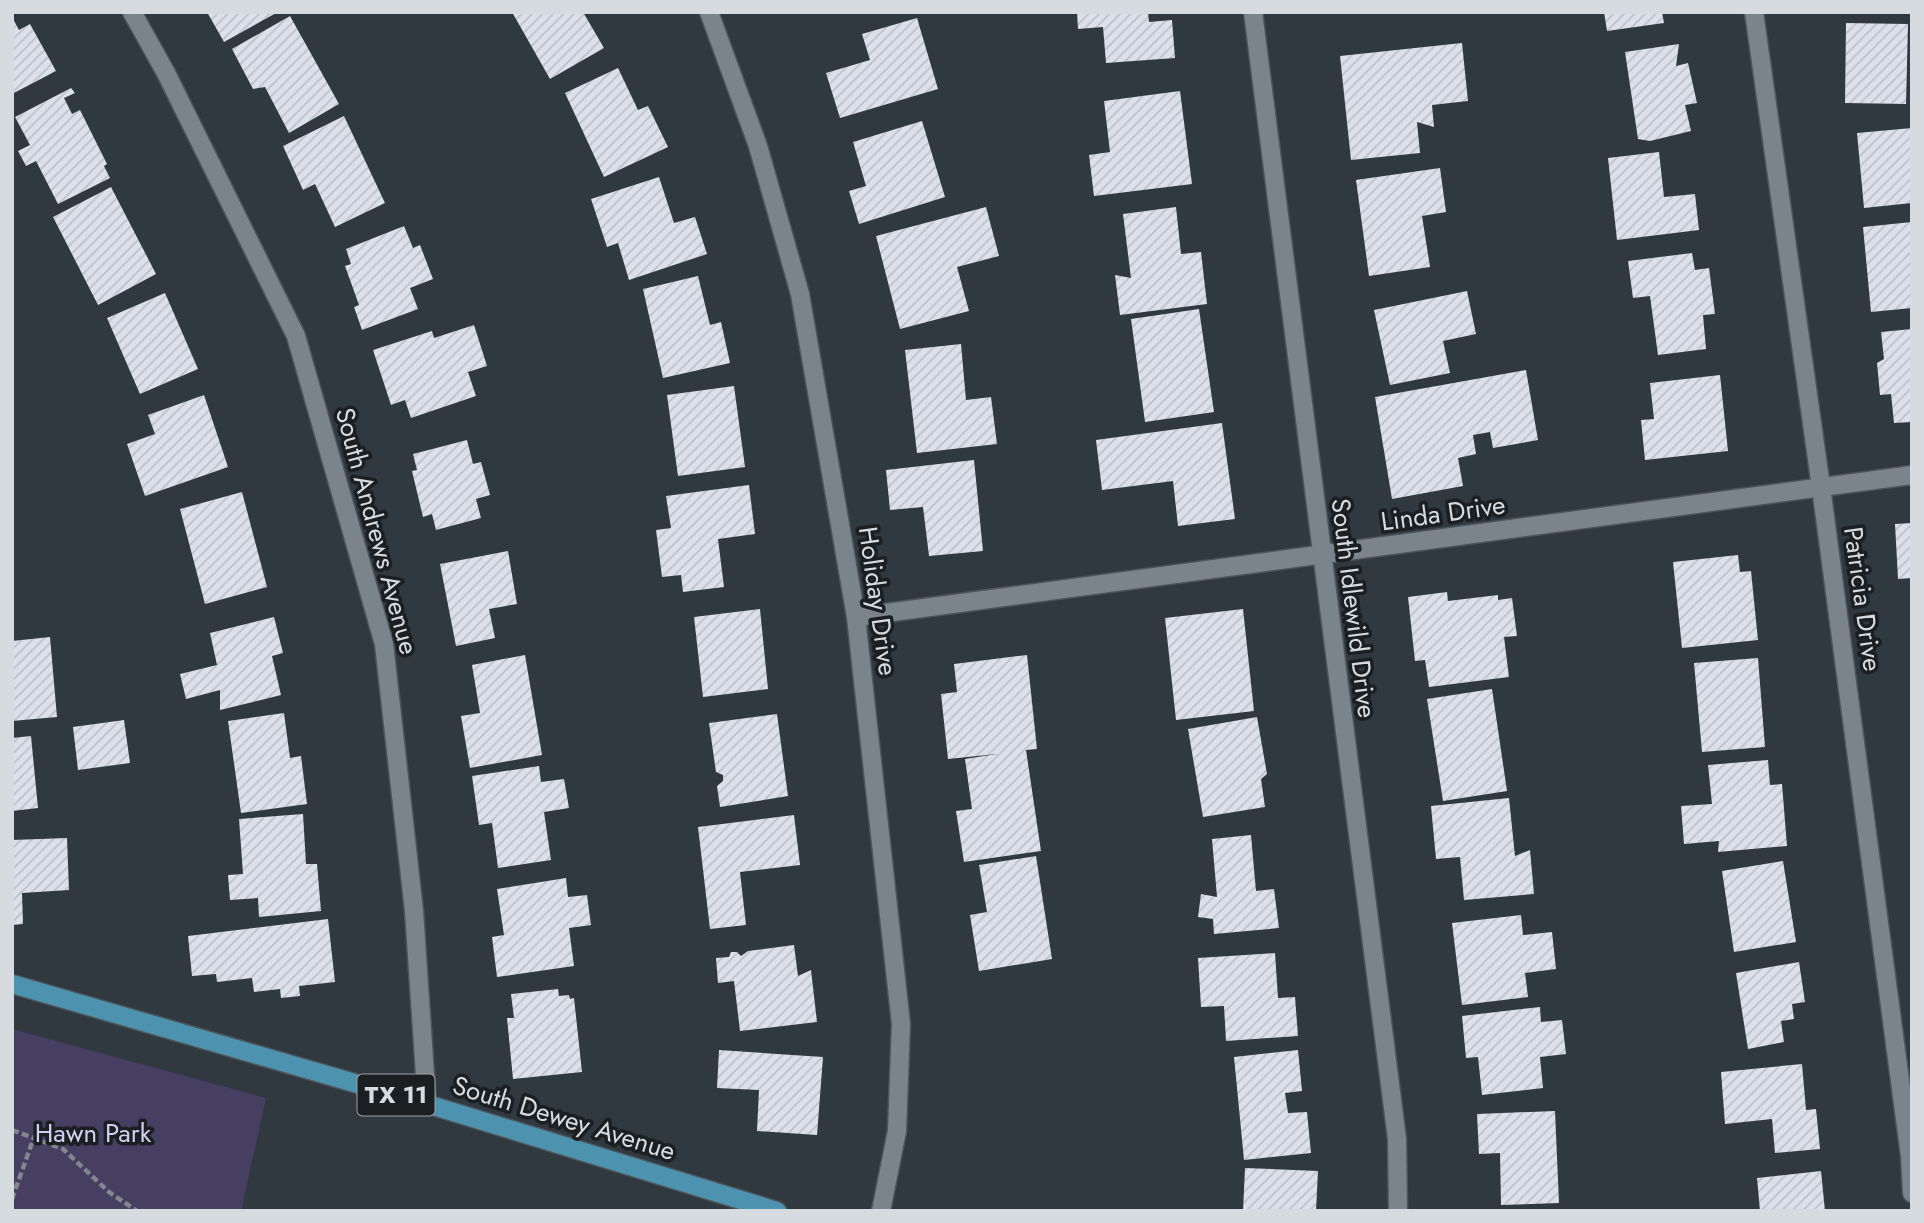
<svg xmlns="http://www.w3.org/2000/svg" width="1924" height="1223" viewBox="0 0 1924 1223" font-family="Jost,sans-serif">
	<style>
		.green { fill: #473f62 }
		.building { fill: url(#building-hatch) }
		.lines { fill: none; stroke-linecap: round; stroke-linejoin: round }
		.street-casing { stroke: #4d545a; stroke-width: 21 }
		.primary-casing { stroke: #4d545a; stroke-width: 21 }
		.path { stroke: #81878e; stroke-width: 4.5; stroke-dasharray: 7 3.5; stroke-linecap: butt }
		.street { stroke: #7b848d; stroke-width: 18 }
		.primary { stroke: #4d92ae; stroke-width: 18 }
		.labels { text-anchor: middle; stroke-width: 7; stroke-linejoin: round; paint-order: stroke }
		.shield { fill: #1b1f22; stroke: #9ea3a7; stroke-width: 2 }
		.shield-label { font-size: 24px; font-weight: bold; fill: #d6dbe0 }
		.street-label { font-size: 26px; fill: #d6dbe0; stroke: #1b1f22 }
		.park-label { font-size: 26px; fill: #d5cef2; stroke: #1b1f22 }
	</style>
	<defs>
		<pattern id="building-hatch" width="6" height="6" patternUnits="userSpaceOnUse" patternTransform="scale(1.75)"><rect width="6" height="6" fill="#dce0ec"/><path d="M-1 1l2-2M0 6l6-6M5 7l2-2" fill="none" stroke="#bdc0ca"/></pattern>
	</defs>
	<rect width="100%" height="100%" fill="#303840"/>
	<path class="green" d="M 12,1029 L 266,1098 L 241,1211 L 12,1211 Z"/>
	<path class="building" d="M 207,12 L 278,12 L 224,42 Z
		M 512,12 L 583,12 L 604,48 L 550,79 Z
		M 1077,12 L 1148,12 L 1149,22 L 1172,20 L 1175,58 L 1106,63 L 1103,27 L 1078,29 Z
		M 1604,12 L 1662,12 L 1664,23 L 1607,31 Z
		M 290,16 L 339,104 L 289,133 L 265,87 L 253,89 L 232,49 Z
		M 12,17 L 19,30 L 30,24 L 56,71 L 12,94 Z
		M 917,18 L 938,89 L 840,118 L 826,73 L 870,60 L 862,34 Z
		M 1846,23 L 1908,24 L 1906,104 L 1845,103 Z
		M 1462,43 L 1468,101 L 1432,105 L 1434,127 L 1417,122 L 1420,153 L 1351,160 L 1340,56 Z
		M 1679,44 L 1676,66 L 1688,63 L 1697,103 L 1685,105 L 1691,131 L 1650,141 L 1638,139 L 1625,52 Z
		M 618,68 L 638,110 L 648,106 L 668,147 L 604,177 L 565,93 Z
		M 71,88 L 75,93 L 64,98 L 72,114 L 80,110 L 107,164 L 104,166 L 110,178 L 58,204 L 36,161 L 26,166 L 18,151 L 30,145 L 15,117 Z
		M 1180,91 L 1192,184 L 1094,196 L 1089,155 L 1110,152 L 1104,101 Z
		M 344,116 L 385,203 L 335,227 L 315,184 L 303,190 L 283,146 Z
		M 922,121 L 945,197 L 859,224 L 849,191 L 866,186 L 853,142 Z
		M 1912,128 L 1912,203 L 1864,208 L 1857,133 Z
		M 1659,152 L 1664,197 L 1695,194 L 1699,230 L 1617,240 L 1608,158 Z
		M 1440,168 L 1446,212 L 1422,216 L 1430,267 L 1369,276 L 1356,180 Z
		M 659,177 L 674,223 L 695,217 L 707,254 L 629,280 L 618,243 L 607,247 L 591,199 Z
		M 111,187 L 156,274 L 98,305 L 53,217 Z
		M 986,207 L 999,256 L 957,267 L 969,311 L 900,329 L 876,236 Z
		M 1176,207 L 1181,254 L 1201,252 L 1207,304 L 1120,315 L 1115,275 L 1131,278 L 1123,214 Z
		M 1912,222 L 1912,308 L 1871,312 L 1863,227 Z
		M 404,226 L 413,248 L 420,245 L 433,279 L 410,288 L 418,309 L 362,330 L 354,307 L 359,305 L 345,266 L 351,264 L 346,249 Z
		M 1692,253 L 1695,270 L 1709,268 L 1715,314 L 1703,315 L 1706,349 L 1658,355 L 1650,296 L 1633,298 L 1628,261 Z
		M 698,276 L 710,325 L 721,322 L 730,363 L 663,378 L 643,289 Z
		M 1467,291 L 1476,334 L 1443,341 L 1450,373 L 1390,385 L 1374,310 Z
		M 165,293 L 198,369 L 140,394 L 107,318 Z
		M 1199,309 L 1214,412 L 1145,422 L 1131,319 Z
		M 474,325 L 487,366 L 468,372 L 476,396 L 411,418 L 405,400 L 391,405 L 373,350 L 432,331 L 434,338 Z
		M 1912,329 L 1912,422 L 1894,423 L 1891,394 L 1880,395 L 1877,363 L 1884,359 L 1881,332 Z
		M 961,344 L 966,400 L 991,397 L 997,444 L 917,453 L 905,350 Z
		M 1526,370 L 1538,440 L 1493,448 L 1490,432 L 1473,435 L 1476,454 L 1458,458 L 1463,486 L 1392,499 L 1375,397 Z
		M 1720,375 L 1728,451 L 1645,460 L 1641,420 L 1654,419 L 1650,383 Z
		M 734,386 L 745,467 L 678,476 L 667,395 Z
		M 204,395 L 228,467 L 145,496 L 127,444 L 155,434 L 148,415 Z
		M 1222,423 L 1235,519 L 1178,526 L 1173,481 L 1102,490 L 1096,440 Z
		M 467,440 L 473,464 L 481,462 L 490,495 L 476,499 L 481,518 L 436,530 L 432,514 L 423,517 L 412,471 L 417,470 L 413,454 Z
		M 974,460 L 983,551 L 929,556 L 923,507 L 890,510 L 886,470 Z
		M 749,485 L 755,534 L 718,539 L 724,587 L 683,592 L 681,575 L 662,577 L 656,530 L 671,528 L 666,496 Z
		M 242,492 L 267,587 L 205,604 L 180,509 Z
		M 1912,523 L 1912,578 L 1898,579 L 1895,524 Z
		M 508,551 L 517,604 L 489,609 L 495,638 L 456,646 L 440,564 Z
		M 1738,555 L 1740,572 L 1751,571 L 1758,640 L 1682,648 L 1673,562 Z
		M 1447,592 L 1448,601 L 1498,595 L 1498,600 L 1512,598 L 1517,636 L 1504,637 L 1509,677 L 1429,687 L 1425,660 L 1415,661 L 1408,597 Z
		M 760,609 L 768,689 L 703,697 L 694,617 Z
		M 1243,609 L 1254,711 L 1176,720 L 1165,618 Z
		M 274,617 L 283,653 L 272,656 L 281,695 L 220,710 L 220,690 L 186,699 L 180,674 L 217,665 L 210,633 Z
		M 50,637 L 57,717 L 12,721 L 12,641 Z
		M 525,655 L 542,755 L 470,768 L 461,716 L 480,713 L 472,665 Z
		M 1027,655 L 1037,749 L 1026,750 L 1041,851 L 964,862 L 956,811 L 972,809 L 965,759 L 997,754 L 948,759 L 941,694 L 957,692 L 954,664 Z
		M 1758,658 L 1765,747 L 1702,752 L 1694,663 Z
		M 1492,689 L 1507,791 L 1443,801 L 1427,699 Z
		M 284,713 L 290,758 L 301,756 L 307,804 L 241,813 L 228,721 Z
		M 777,714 L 788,796 L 720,807 L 717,786 L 723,781 L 723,775 L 716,772 L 709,723 Z
		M 1257,717 L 1267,774 L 1261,779 L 1265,807 L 1203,817 L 1188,729 Z
		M 124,720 L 130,763 L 78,770 L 73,727 Z
		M 31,736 L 38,808 L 12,811 L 12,738 Z
		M 1768,760 L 1770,785 L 1782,784 L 1787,846 L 1718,852 L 1719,841 L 1684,844 L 1681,806 L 1712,804 L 1708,765 Z
		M 539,766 L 541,782 L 564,779 L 569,808 L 544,812 L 551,860 L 498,868 L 492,823 L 479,825 L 472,776 Z
		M 1509,798 L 1515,856 L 1530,850 L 1534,894 L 1464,900 L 1460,857 L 1436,859 L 1431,806 Z
		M 303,814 L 306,864 L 317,864 L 321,911 L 259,917 L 258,898 L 230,900 L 228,875 L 243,874 L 239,819 Z
		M 794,815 L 800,865 L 740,872 L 746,925 L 710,929 L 698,827 Z
		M 1251,835 L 1256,891 L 1274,889 L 1279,928 L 1214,934 L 1213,919 L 1198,917 L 1201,894 L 1217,897 L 1212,839 Z
		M 67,838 L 69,890 L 22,893 L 23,924 L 12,925 L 12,840 Z
		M 1036,856 L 1052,959 L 979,971 L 970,915 L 987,912 L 979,865 Z
		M 1783,861 L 1796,942 L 1734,952 L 1722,871 Z
		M 566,878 L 568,897 L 587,895 L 591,925 L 569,928 L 574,966 L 497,977 L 492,937 L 504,935 L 497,889 Z
		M 1521,915 L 1523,935 L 1552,932 L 1556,969 L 1525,973 L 1528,997 L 1462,1005 L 1452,923 Z
		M 328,919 L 335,982 L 299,986 L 300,996 L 281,998 L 280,989 L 254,992 L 252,978 L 217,982 L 216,974 L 192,976 L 188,936 Z
		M 794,945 L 798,976 L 811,970 L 817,1022 L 740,1031 L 734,981 L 718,983 L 716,958 L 729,957 L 731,952 L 737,952 L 741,956 L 748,951 Z
		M 1275,953 L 1278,998 L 1295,997 L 1298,1036 L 1226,1041 L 1224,1006 L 1201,1007 L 1198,958 Z
		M 1799,962 L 1805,1002 L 1792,1004 L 1794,1019 L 1781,1021 L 1784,1042 L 1748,1049 L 1736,973 Z
		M 558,989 L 559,996 L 569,995 L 570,999 L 574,998 L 582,1072 L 513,1079 L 507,1018 L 514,1018 L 511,994 Z
		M 1540,1007 L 1541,1022 L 1562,1020 L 1566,1054 L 1540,1057 L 1543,1088 L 1482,1095 L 1478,1057 L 1466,1058 L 1462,1016 Z
		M 719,1050 L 823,1057 L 817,1135 L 757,1131 L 759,1090 L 717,1088 Z
		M 1298,1050 L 1302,1091 L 1285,1093 L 1288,1113 L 1307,1112 L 1311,1153 L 1244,1160 L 1234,1057 Z
		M 1802,1064 L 1806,1110 L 1816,1109 L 1820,1149 L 1775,1153 L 1772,1119 L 1725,1124 L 1721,1072 Z
		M 1555,1111 L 1559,1203 L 1501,1205 L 1500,1153 L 1479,1154 L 1477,1114 Z
		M 1245,1168 L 1318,1171 L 1316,1211 L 1243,1211 Z
		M 1821,1171 L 1825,1211 L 1760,1211 L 1757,1178 Z"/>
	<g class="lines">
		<defs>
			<path id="street" d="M 132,12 L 166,73 L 296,336 L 384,644 L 414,911 L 427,1104
				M 709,12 L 758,146 L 800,294 L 856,617 L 901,1024 L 897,1131 L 881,1211
				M 1253,12 L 1397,1139 L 1398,1211
				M 1754,12 L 1821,487 L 1910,1156 L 1912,1193
				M 856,617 L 1912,475"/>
			<path id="primary" d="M 12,984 L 427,1104 L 777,1211"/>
		</defs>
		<use href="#street" class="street-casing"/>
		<use href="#primary" class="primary-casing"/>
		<path class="path" d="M 12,1130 L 63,1149 L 109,1192 L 137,1211
			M 12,1199 L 34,1137"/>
		<use href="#street" class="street"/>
		<use href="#primary" class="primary"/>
	</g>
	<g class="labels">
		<rect class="shield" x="357.5" y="1074.5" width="77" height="41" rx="5"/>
		<g class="shield-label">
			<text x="396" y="1103">TX 11</text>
		</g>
		<g class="street-label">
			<text transform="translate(1443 513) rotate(-8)" y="9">Linda Drive</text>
			<text transform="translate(377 531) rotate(75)" y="9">South Andrews Avenue</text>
			<text transform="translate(1863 599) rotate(82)" y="9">Patricia Drive</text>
			<text transform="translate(878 601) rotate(82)" y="9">Holiday Drive</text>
			<text transform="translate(1354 608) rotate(83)" y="9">South Idlewild Drive</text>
			<text transform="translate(564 1118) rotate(17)" y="9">South Dewey Avenue</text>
		</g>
		<g class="park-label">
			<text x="93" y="1142">Hawn Park</text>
		</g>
	</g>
	<rect width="1924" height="1223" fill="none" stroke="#d6dbe0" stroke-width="28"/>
</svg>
